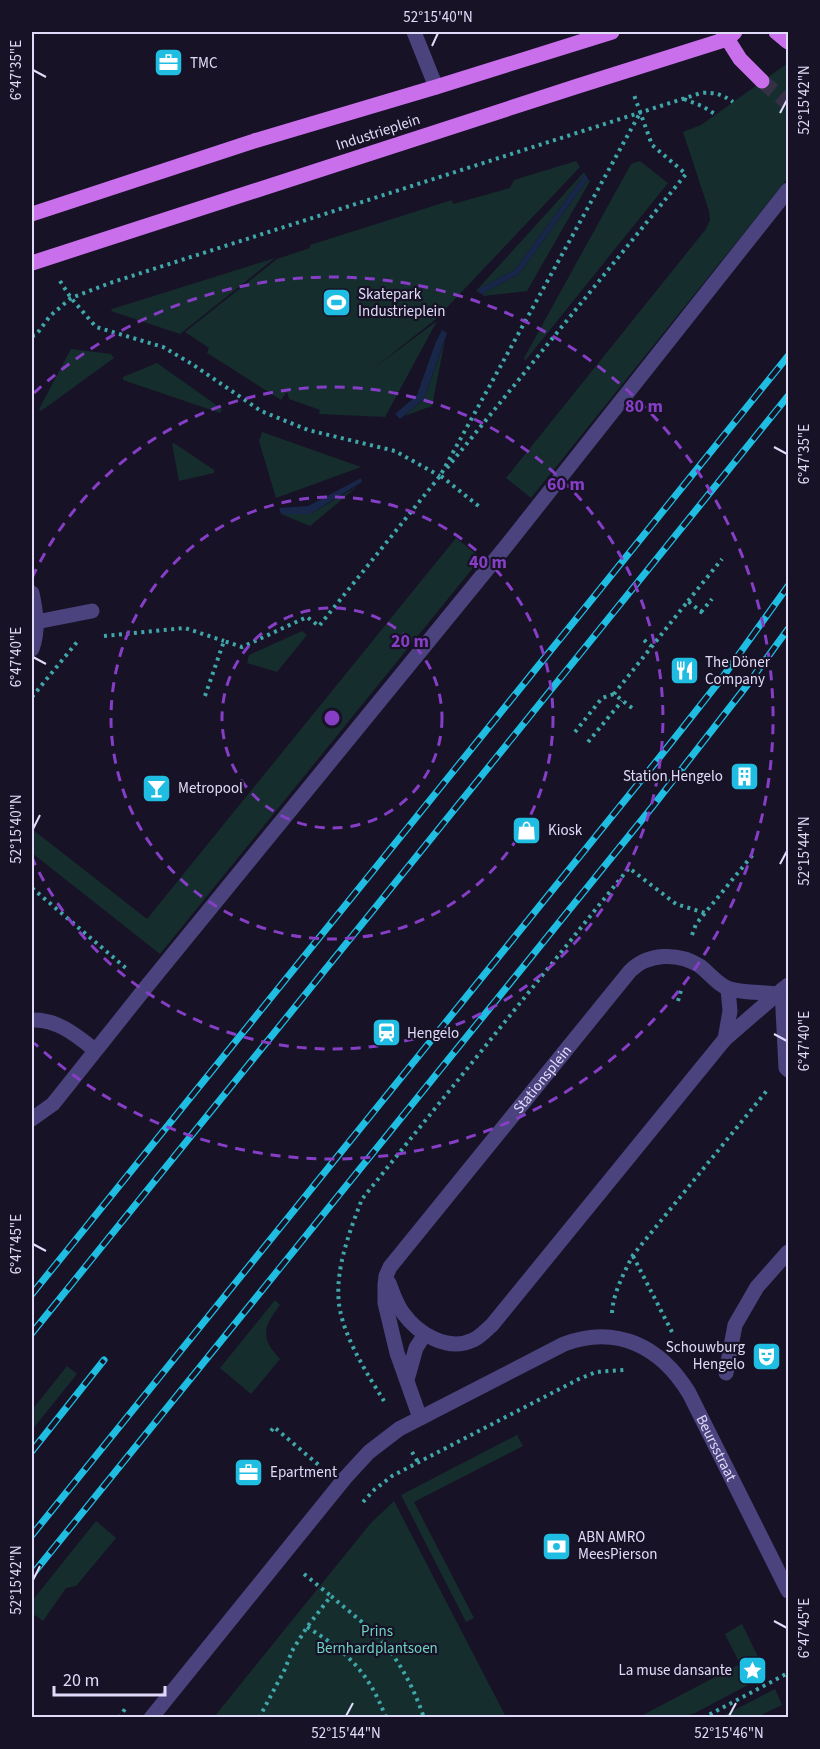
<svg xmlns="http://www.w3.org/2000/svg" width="820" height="1749" viewBox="0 0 820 1749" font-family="'Source Sans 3',sans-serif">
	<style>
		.green { fill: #162d2e }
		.water { fill: #172649 }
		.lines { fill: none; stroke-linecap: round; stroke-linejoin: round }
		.major-tunnel { stroke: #353045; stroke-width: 15; stroke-dasharray: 15 8; stroke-linecap: butt }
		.path { stroke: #3fa7aa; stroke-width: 4; stroke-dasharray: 3 4.5; stroke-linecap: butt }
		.minor { stroke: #4b437e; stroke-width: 15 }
		.major { stroke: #c96fec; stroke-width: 15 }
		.rail-casing { stroke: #1fbde2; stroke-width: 7 }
		.rail { stroke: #171225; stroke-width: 4.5; stroke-dasharray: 14; stroke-linecap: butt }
		.ticks { fill: none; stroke: #e1dbfa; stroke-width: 2 }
		.ring { fill: none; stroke: #853ec5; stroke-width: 3; stroke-dasharray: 10 8 }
		.labels { text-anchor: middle; stroke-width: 4.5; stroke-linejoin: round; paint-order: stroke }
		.poi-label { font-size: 15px; fill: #e1dbfa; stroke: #171225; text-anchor: start }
		.street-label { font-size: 15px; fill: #e1dbfa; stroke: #171225 }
		.park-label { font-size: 15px; fill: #6fd2c2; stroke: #171225 }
		.centre { fill: #853ec5; stroke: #171225; stroke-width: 3 }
		.ring-label { font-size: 18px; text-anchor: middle; font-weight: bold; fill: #853ec5; stroke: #171225; stroke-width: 4.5; stroke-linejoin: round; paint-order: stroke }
		.neatline { fill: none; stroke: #e1dbfa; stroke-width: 2 }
		.ticks-label { font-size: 15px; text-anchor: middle; fill: #e1dbfa }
	</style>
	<rect width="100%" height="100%" fill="#171225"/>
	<path class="green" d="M 788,63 L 788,178 L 531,498 L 506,478 L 706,229 L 710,220 L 709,211 L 683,132 L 701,125 Z
		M 576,161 L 580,167 L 436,319 L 374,368 L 437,321 L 385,417 L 319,414 L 320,410 L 289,399 L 287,392 L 281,400 L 207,353 L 209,348 L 185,332 L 277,259 L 310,248 L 310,245 L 452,200 L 453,204 L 510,188 L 514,180 Z
		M 640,161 L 668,183 L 525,361 L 524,358 L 631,164 Z
		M 584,172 L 585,174 L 515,270 L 482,287 L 478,292 L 476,291 Z
		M 588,179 L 590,181 L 527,291 L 483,296 L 485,292 L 519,274 Z
		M 275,258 L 180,334 L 111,311 L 112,309 Z
		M 445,340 L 432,406 L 404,416 L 424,399 Z
		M 71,349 L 111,354 L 114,358 L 41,411 L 39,409 Z
		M 157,363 L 222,409 L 220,413 L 123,380 L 123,377 Z
		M 262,432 L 361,467 L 276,498 L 259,441 Z
		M 174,443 L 214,470 L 214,473 L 179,481 L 172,444 Z
		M 358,486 L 310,526 L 281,514 L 310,514 Z
		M 456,538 L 481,558 L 160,954 L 32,853 L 32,829 L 147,919 Z
		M 302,631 L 307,635 L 277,672 L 247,663 L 249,655 Z
		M 275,1300 L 280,1305 C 263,1327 260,1338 280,1359 L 251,1394 L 220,1368 Z
		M 67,1366 L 77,1374 L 32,1430 L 32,1410 Z
		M 517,1435 L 523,1446 L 414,1502 L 474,1618 L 466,1622 L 401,1495 Z
		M 394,1501 L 506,1717 L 214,1717 L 370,1524 Z
		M 96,1521 L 116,1538 L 76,1586 L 66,1588 L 43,1621 L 35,1615 L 32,1619 L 32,1601 Z
		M 742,1624 L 767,1675 L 695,1713 L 682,1717 L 639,1717 L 740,1664 L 725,1634 Z
		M 775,1689 L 782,1705 L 757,1717 L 721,1717 Z"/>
	<path class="water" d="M 585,174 L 588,179 L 519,274 L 485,292 L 483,295 L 478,292 L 482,287 L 515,270 Z
		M 442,330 L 447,333 L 424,399 L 400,419 L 395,414 L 417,395 L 435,344 Z
		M 361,478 L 362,482 L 310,514 L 281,514 L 279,508 L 308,506 Z"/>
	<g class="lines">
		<path class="major-tunnel" d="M 762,81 L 788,103"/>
		<path class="path" d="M 684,99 L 702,106 L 715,114
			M 60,281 L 71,298 L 96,327 L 163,347 L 192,364 L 261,411 L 308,430 L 395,451 L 440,476
			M 32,336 L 36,335 L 50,316 L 71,298 L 110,283 L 701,93 C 714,92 722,94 733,102
			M 447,468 L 686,174 L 652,145 L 634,95
			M 441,476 L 481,508
			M 688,601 L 722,559
			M 701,612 L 712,599
			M 104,636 L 185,628 L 224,641
			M 644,640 L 651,646
			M 205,696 L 224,641 L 242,647 L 307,617 L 319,626 L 440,476 L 640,113
			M 32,697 L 77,642
			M 632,708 L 614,694 L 688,601 L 706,616
			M 575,732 L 602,698 L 614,694
			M 588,742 L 622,701
			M 32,888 L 127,969
			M 692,935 L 696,924 L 755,852
			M 678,1001 L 682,987
			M 633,1256 L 672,1332
			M 612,1313 C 613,1293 624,1273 633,1255 L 769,1088
			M 384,1401 C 368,1375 346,1341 340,1310 C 333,1274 349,1233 362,1199 L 629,868 L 676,904 L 705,913
			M 271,1431 L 274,1427 L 321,1467
			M 412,1452 L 418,1462
			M 363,1502 L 374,1490 L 392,1476 L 579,1379 L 596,1372 L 624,1370
			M 304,1574 L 331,1596
			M 307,1627 C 347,1652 369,1672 386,1718
			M 119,1718 L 125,1709
			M 259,1718 L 285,1669 L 292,1651 L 307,1627 L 331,1596 C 346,1609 363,1622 377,1636 C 399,1659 414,1688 424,1718
			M 703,1718 L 788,1673"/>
		<g class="minor">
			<path d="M 414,32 L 436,87"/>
			<path d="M 32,593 C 36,612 39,630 32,649"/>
			<path d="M 36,622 L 92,611"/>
			<path d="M 782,990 L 786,1068 L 788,1070"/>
			<path d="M 32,1020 C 57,1019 76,1035 95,1050"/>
			<path d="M 725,1039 L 730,1011 L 728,989"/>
			<path d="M 32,1119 L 53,1104 L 147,986 L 507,545 L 788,190"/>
			<path d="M 389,1283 C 393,1293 396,1304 403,1313 C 418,1334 448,1352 473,1340 C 480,1337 486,1330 492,1325 L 725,1039 L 777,994 L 788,985"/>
			<path d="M 726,1373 L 735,1325 L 757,1287 L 788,1252"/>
			<path d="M 407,1380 L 416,1348 L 425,1334"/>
			<path id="s1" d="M 420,1418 L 397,1353 L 385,1303 L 385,1285 L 386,1276 L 390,1267 L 630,971 C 648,953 678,952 700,966 C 709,973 719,986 730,989 C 744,993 762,992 777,994"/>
			<path id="s2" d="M 151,1718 L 345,1478 L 369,1452 L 399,1429 L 564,1344 C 617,1324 661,1347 689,1393 L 788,1591"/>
		</g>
		<path class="major" d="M 723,32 L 740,59 L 762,81
			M 776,32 L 788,42
			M 32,214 L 254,141 L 436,87 L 612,32
			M 32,263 L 578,86 L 727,39 L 735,32"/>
		<defs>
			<path id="rail" d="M 32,1294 L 788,356
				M 32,1333 L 788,396
				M 32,1451 L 104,1360
				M 32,1535 L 659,758 L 722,678 L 788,586
				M 32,1575 L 653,806 L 748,684 L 788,629"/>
		</defs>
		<use href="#rail" class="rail-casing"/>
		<use href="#rail" class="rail"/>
	</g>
	<path class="ticks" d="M 432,46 L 438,33M 33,70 L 46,77M 780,113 L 787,100M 774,447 L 787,454M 33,657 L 46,664M 33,829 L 40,815M 780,864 L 787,851M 774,1034 L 787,1041M 33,1244 L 46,1251M 33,1580 L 40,1566M 774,1621 L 787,1628M 346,1716 L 353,1703M 729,1716 L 736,1703"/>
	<g class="ring">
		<circle cx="332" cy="718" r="110"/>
		<circle cx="332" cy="718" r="221"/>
		<path d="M32 578A331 331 0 1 1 32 858"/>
		<path d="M34 393A441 441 0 1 1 34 1043"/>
	</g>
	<defs>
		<symbol id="office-square" viewBox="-11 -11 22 22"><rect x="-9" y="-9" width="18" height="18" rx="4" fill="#1fbde2" stroke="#171225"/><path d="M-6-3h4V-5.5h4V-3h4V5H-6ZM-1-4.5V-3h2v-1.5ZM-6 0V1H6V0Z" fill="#fff"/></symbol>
		<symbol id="stadium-square" viewBox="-11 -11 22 22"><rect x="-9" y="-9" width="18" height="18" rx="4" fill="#1fbde2" stroke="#171225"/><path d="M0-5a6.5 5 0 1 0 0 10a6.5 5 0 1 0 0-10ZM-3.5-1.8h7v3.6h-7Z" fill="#fff"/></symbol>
		<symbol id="restaurant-square" viewBox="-11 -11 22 22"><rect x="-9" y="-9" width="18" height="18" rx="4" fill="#1fbde2" stroke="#171225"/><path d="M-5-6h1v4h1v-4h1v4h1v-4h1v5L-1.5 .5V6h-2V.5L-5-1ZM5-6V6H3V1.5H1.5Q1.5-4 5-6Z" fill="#fff"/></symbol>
		<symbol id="building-square" viewBox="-11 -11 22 22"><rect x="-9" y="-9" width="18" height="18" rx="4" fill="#1fbde2" stroke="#171225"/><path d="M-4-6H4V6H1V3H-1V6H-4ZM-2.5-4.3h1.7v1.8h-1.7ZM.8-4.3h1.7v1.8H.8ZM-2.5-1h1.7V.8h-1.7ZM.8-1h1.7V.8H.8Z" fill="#fff"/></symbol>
		<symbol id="bar-square" viewBox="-11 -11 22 22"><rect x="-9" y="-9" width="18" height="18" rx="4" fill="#1fbde2" stroke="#171225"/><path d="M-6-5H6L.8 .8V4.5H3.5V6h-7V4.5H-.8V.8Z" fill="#fff"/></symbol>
		<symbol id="shop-square" viewBox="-11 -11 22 22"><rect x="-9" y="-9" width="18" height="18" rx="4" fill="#1fbde2" stroke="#171225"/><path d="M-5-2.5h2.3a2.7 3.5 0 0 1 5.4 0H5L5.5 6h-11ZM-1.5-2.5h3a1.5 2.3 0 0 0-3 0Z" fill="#fff"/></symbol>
		<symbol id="station-square" viewBox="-11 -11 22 22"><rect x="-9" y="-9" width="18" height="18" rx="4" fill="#1fbde2" stroke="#171225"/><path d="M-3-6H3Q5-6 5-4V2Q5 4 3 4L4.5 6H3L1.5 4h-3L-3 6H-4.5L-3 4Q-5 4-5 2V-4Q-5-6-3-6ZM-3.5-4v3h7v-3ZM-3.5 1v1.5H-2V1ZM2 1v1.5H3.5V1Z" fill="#fff"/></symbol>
		<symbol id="theatre-square" viewBox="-11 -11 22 22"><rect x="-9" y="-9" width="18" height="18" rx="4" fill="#1fbde2" stroke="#171225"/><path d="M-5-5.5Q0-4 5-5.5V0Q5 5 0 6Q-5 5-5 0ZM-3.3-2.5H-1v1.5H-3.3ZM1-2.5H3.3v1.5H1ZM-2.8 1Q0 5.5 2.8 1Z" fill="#fff"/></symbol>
		<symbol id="bank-square" viewBox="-11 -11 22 22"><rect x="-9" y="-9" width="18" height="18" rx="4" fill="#1fbde2" stroke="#171225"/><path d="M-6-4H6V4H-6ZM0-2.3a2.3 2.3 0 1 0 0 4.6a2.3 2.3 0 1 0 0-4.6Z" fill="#fff"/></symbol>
		<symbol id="sight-square" viewBox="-11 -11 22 22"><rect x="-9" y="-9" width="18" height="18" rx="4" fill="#1fbde2" stroke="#171225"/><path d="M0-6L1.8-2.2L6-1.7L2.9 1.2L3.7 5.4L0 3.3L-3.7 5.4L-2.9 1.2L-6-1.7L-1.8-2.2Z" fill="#fff"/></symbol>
	</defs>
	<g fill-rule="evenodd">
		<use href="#office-square" x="152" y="46" width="33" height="33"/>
		<use href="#stadium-square" x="320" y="286" width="33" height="33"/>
		<use href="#restaurant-square" x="668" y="654" width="33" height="33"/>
		<use href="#building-square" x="728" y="760" width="33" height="33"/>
		<use href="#bar-square" x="140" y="772" width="33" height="33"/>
		<use href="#shop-square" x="510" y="814" width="33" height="33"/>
		<use href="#station-square" x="370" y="1016" width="33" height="33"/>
		<use href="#theatre-square" x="750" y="1340" width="33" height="33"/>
		<use href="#office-square" x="232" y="1456" width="33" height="33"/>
		<use href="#bank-square" x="540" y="1530" width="33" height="33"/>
		<use href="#sight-square" x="736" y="1654" width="33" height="33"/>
	</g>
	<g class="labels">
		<g class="poi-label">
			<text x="190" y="68">TMC</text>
			<text x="358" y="299">Skatepark<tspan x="358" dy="17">Industrieplein</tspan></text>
			<text x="705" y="667">The Döner<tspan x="705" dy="17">Company</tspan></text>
			<text x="723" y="781" text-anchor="end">Station Hengelo</text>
			<text x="178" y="793">Metropool</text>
			<text x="548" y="835">Kiosk</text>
			<text x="407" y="1038">Hengelo</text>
			<text x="745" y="1352" text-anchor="end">Schouwburg<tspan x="745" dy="17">Hengelo</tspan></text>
			<text x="270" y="1477">Epartment</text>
			<text x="578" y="1542">ABN AMRO<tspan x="578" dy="17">MeesPierson</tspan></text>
			<text x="732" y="1675" text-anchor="end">La muse dansante</text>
		</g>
		<g class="street-label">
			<text transform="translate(378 132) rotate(-18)" y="5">Industrieplein</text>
			<text dy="5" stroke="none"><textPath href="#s1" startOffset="399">Stationsplein</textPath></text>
			<text dy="5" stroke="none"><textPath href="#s2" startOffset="776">Beursstraat</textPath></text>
		</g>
		<g class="park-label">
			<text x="377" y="1636">Prins<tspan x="377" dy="17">Bernhardplantsoen</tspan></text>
		</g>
	</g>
	<circle cx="332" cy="718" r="9" class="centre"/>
	<g class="ring-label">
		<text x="644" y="412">80 m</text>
		<text x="566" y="490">60 m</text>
		<text x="488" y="568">40 m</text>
		<text x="410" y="647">20 m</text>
	</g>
	<rect width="820" height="1749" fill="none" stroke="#171225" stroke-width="66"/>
	<path d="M54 1686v9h111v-9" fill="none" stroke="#e1dbfa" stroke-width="3"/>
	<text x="63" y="1686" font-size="18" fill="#e1dbfa" stroke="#171225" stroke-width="4.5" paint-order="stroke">20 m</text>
	<rect x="33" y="33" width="754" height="1683" class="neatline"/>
	<g class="ticks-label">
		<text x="438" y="22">52°15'40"N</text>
		<text transform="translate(16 70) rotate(-90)" y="5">6°47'35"E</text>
		<text transform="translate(804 100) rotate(-90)" y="5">52°15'42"N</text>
		<text transform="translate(804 454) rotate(-90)" y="5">6°47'35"E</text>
		<text transform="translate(16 657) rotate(-90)" y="5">6°47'40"E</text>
		<text transform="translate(16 829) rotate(-90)" y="5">52°15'40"N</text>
		<text transform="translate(804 851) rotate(-90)" y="5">52°15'44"N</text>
		<text transform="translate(804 1041) rotate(-90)" y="5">6°47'40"E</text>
		<text transform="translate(16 1244) rotate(-90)" y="5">6°47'45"E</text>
		<text transform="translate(16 1580) rotate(-90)" y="5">52°15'42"N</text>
		<text transform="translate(804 1628) rotate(-90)" y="5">6°47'45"E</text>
		<text x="346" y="1738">52°15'44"N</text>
		<text x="729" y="1738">52°15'46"N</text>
	</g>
</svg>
